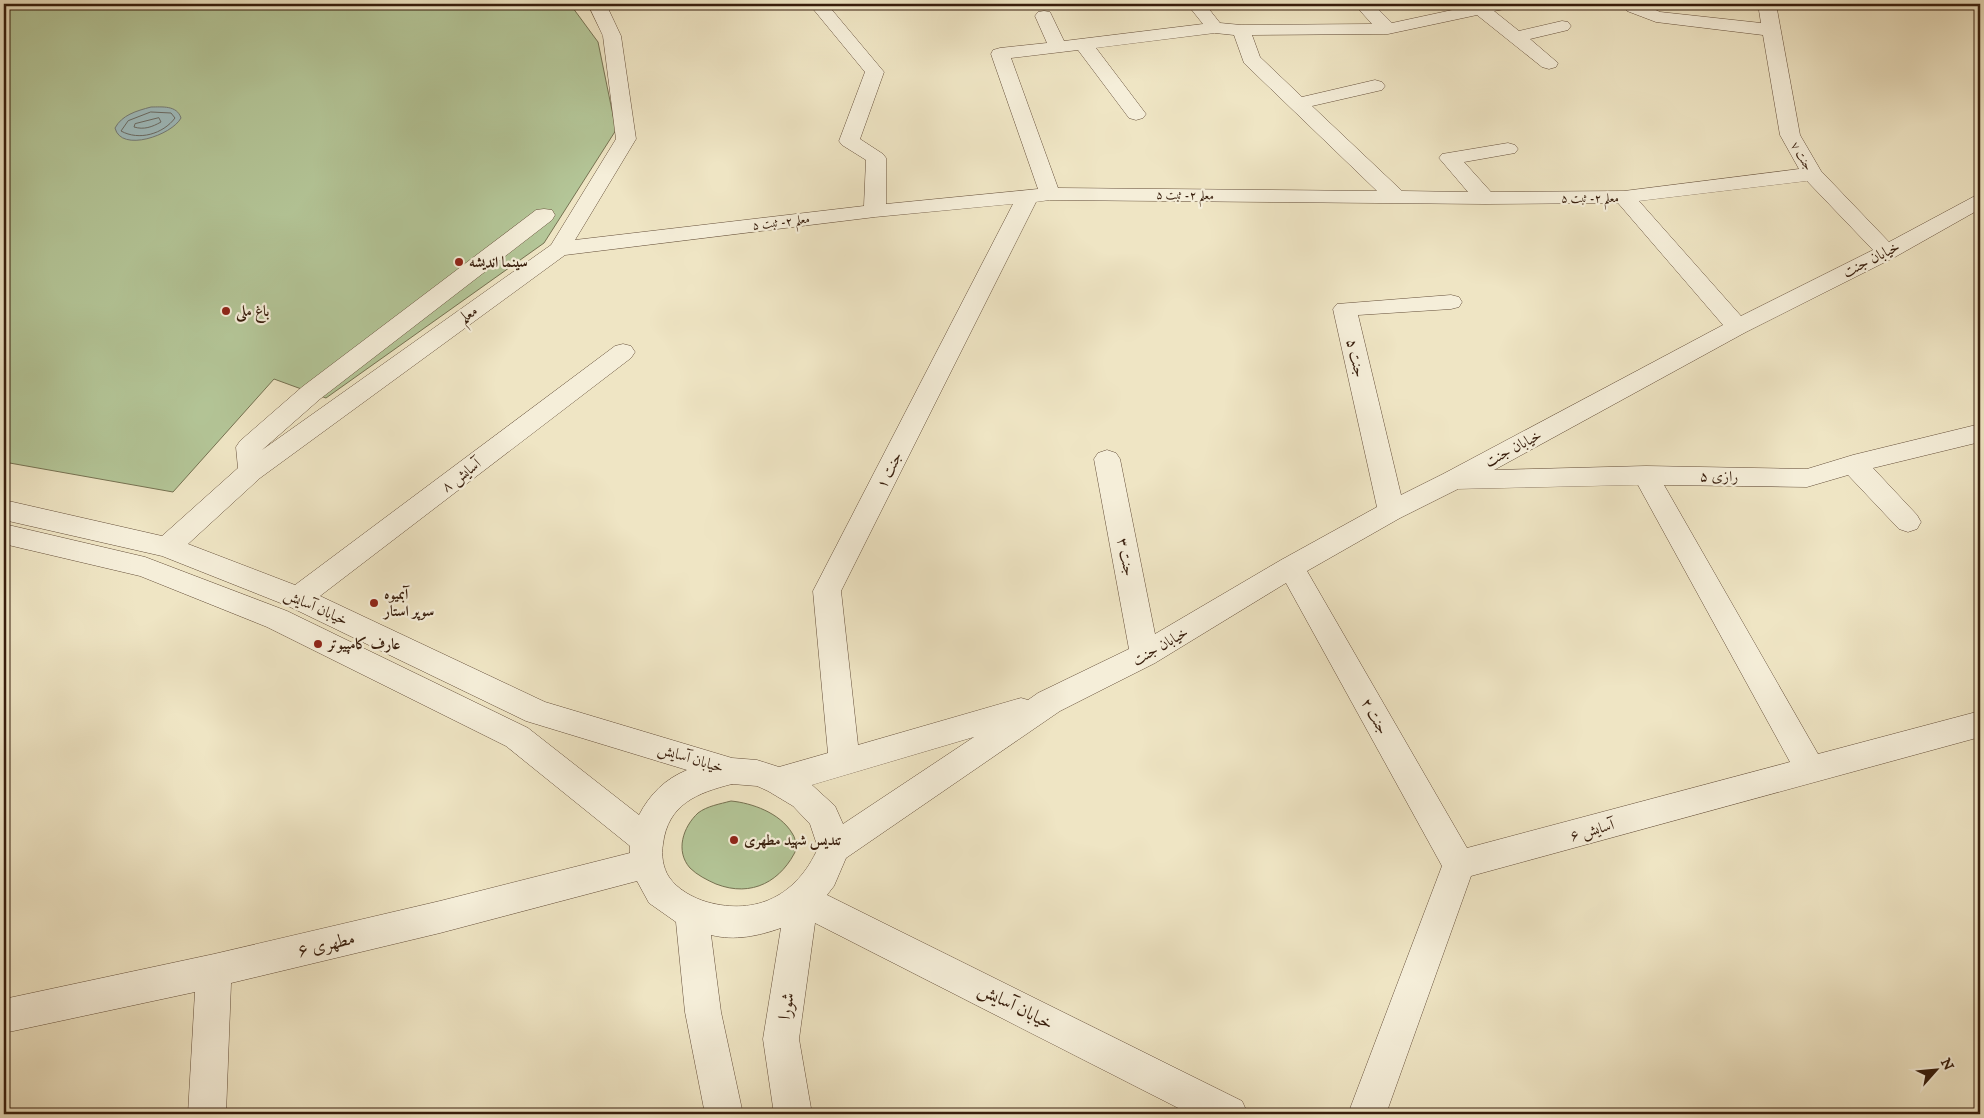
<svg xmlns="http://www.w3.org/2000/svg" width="1984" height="1118" viewBox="0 0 1984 1118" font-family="'IM FELL DW Pica',Amiri,serif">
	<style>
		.green { fill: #b4c698; stroke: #767252 }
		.water { fill: #9fbcbe; stroke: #757c77 }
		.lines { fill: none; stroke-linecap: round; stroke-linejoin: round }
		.shore { stroke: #6b6c65; stroke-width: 1 }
		.minor-casing { stroke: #654f3a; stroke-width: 1 }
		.minor { fill: #f5eed9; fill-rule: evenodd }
		.poi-dot { fill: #8f2418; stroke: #f5eed9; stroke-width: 2 }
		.labels { text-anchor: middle; stroke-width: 4.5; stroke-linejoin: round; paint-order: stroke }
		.far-street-label { font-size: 12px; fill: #371d0c; stroke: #f5eed9 }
		.street-label { font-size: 15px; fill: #371d0c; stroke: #f5eed9 }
		.poi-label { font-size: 15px; font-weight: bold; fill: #371d0c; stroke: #f5eed9; text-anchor: start }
		.near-street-label { font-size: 18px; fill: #371d0c; stroke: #f5eed9 }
	</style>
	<rect width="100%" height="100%" fill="#efe5c4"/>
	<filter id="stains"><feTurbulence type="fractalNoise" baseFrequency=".004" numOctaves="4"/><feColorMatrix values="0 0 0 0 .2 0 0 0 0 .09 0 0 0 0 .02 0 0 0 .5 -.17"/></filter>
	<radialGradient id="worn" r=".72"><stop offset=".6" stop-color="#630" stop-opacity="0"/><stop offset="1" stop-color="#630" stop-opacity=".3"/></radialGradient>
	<path class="green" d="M 4,4 L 570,4 L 598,42 L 616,130 L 544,243 L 326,398 L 274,379 L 173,492 L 4,462 Z
		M 731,801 C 752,803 780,813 792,833 C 795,837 796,843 797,848 C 782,881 752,898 716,884 C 707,880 697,875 690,868 C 675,851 683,827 698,813 C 707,806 720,804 731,801 Z"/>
	<path class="water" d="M 151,107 C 162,107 177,105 181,118 C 172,135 121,153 115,128 C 122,115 136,111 151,107 Z"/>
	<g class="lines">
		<path class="shore" d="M 151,112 L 171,113 L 175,118 C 163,134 139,141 121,131 L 128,121 Z
			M 159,118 L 161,122 C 152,127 144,130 134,127 L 135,124 Z"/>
		<defs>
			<path id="minor" d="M 588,4 L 606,4 L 621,36 L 636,139 L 575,240 L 864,206 L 866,160 L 842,145 L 839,141 L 865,72 L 809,4 L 827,4 L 884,72 L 860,139 L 883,154 L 886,158 L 886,204 L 1038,189 L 991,54 L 993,50 L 1000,48 L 1047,43 L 1035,16 L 1038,12 L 1044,11 L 1050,12 L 1064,41 L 1203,24 L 1187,4 L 1205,4 L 1220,23 L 1241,25 L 1372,24 L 1354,4 L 1373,4 L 1392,23 L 1480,4 L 1513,4 L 1510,8 L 1494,11 L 1519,31 L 1562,21 L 1568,22 L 1571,26 L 1568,30 L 1530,39 L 1558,63 L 1556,67 L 1549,69 L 1542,67 L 1477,15 L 1388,34 L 1252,35 L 1260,57 L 1302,97 L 1375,80 L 1382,82 L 1385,86 L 1382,90 L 1312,106 L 1402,191 L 1468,192 L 1439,158 L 1442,154 L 1508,143 L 1515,145 L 1518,149 L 1515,153 L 1464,162 L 1491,192 L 1624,191 L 1799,169 L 1780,135 L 1763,35 L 1656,22 L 1627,11 L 1624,7 L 1625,4 L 1643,4 L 1660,12 L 1761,23 L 1758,4 L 1776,4 L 1800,135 L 1821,171 L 1889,242 L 1973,197 L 1980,195 L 1980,209 L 1895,257 L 1746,332 L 1494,470 L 1646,466 L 1807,469 L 1853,455 L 1980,424 L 1980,442 L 1873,468 L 1917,515 L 1921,522 L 1917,529 L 1908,532 L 1899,529 L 1848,475 L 1807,487 L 1664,485 L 1818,754 L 1980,711 L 1980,737 L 1471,876 L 1386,1114 L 1348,1114 L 1442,866 L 1286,583 L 1155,663 L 1060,711 L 846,858 L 834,886 L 827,895 L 1242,1101 L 1248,1114 L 1190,1114 L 815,923 L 799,1039 L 812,1114 L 774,1114 L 763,1039 L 781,928 C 758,936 735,941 711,935 L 721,1012 L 743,1114 L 705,1114 L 685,1012 L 676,922 L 649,903 L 637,881 L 440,933 L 231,983 L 226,1114 L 188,1114 L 195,992 L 4,1033 L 4,999 L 214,954 L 440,901 L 630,853 L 630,846 L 506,746 L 267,627 L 140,576 L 4,544 L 4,524 L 145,557 L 287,611 L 528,728 L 639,815 C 650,794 665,779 687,770 L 526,721 L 288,606 L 162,556 L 4,520 L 4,500 L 162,536 L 238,468 L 236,447 L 240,441 L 302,387 L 536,210 L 544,209 L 552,210 L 555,215 L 552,220 L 320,399 L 262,450 L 551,245 L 616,139 L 603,36 ZM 1215,33 L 1234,35 L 1244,63 L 1377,191 L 1058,188 L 1011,58 L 1078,50 L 1129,118 L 1136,120 L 1143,118 L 1146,114 L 1096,48 ZM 1807,181 L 1873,250 L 1741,316 L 1639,201 ZM 1050,200 L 1485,204 L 1618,203 L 1723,325 L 1443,474 L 1401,495 L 1358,315 L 1451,309 L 1459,307 L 1462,302 L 1459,297 L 1451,295 L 1337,304 L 1333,309 L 1377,507 L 1281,560 L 1155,634 L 1120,459 L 1116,453 L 1107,450 L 1098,453 L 1094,459 L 1129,649 L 1038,693 L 1028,700 L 1021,698 L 858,745 L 841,591 L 1036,202 ZM 1013,204 L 813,591 L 828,753 L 779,767 L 757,760 L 732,758 L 545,702 L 320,596 L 631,358 L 635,352 L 631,346 L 623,344 L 615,346 L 295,585 L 188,544 L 260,478 L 565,255 L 875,217 ZM 1638,485 L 1790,762 L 1467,848 L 1307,571 L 1400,518 L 1458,489 ZM 974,737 L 843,824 L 835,806 L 812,785 ZM 732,784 L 757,786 L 768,791 L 793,806 L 810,824 L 818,848 C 797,895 757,916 707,902 C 693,898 677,889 669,877 C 663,868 661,855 663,844 C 668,804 697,793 732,784 Z"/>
		</defs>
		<use href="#minor" class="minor-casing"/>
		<use href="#minor" class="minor"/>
	</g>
	<g class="poi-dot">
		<circle cx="459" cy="262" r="5"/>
		<circle cx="226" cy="311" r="5"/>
		<circle cx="374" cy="603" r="5"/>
		<circle cx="318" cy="644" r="5"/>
		<circle cx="734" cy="840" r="5"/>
	</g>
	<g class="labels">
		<g class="far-street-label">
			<text transform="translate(1802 156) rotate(60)" y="4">جنت ۷</text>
			<text transform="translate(1185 195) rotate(1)" y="4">معلم ۲- ثبت ۵</text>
			<text x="1590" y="202">معلم ۲- ثبت ۵</text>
			<text transform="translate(781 222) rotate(-7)" y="4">معلم ۲- ثبت ۵</text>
		</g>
		<g class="street-label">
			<text transform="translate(1871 259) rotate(-27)" y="5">خیابان جنت</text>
			<text transform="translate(468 314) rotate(-35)" y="5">معلم</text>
			<text transform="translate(1356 358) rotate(77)" y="5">جنت ۵</text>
			<text transform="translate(1513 448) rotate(-28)" y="5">خیابان جنت</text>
			<text transform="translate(889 470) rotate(-63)" y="5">جنت ۱</text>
			<text transform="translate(461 475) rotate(-37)" y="5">آسایش ۸</text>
			<text transform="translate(1719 476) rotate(1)" y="5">رازی ۵</text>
			<text transform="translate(1126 557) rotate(79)" y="5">جنت ۳</text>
			<text transform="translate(316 607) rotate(24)" y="5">خیابان آسایش</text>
			<text transform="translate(1160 646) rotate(-30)" y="5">خیابان جنت</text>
			<text transform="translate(1375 716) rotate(61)" y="5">جنت ۲</text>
			<text transform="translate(691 758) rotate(17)" y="5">خیابان آسایش</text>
			<text transform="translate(1592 830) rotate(-15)" y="5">آسایش ۶</text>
		</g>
		<g class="poi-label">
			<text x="469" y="267">سینما اندیشه</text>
			<text x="236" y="316">باغ ملی</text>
			<text x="384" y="599">آبمیوه<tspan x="384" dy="17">سوپر استار</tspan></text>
			<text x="328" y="649">عارف کامپیوتر</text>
			<text x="744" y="845">تندیس شهید مطهری</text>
		</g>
		<g class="near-street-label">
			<text transform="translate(326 944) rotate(-13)" y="6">مطهری ۶</text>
			<text transform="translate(786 1006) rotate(-81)" y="6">شورا</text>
			<text transform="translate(1016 1006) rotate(27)" y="6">خیابان آسایش</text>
		</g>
	</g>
	<rect width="1984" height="1118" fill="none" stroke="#efe5c4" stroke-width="20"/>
	<rect x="5" y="5" width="1974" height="1108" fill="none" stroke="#371d0c" stroke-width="2.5"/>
	<rect x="10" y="10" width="1964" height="1098" fill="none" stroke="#371d0c"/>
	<g transform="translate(1936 1070) rotate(63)" stroke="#f5eed9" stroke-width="4" paint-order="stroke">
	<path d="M0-4L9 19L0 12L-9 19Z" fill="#371d0c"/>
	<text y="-8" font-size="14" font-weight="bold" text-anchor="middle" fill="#371d0c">N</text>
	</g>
	<rect width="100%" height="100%" filter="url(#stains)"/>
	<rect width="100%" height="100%" fill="url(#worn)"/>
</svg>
